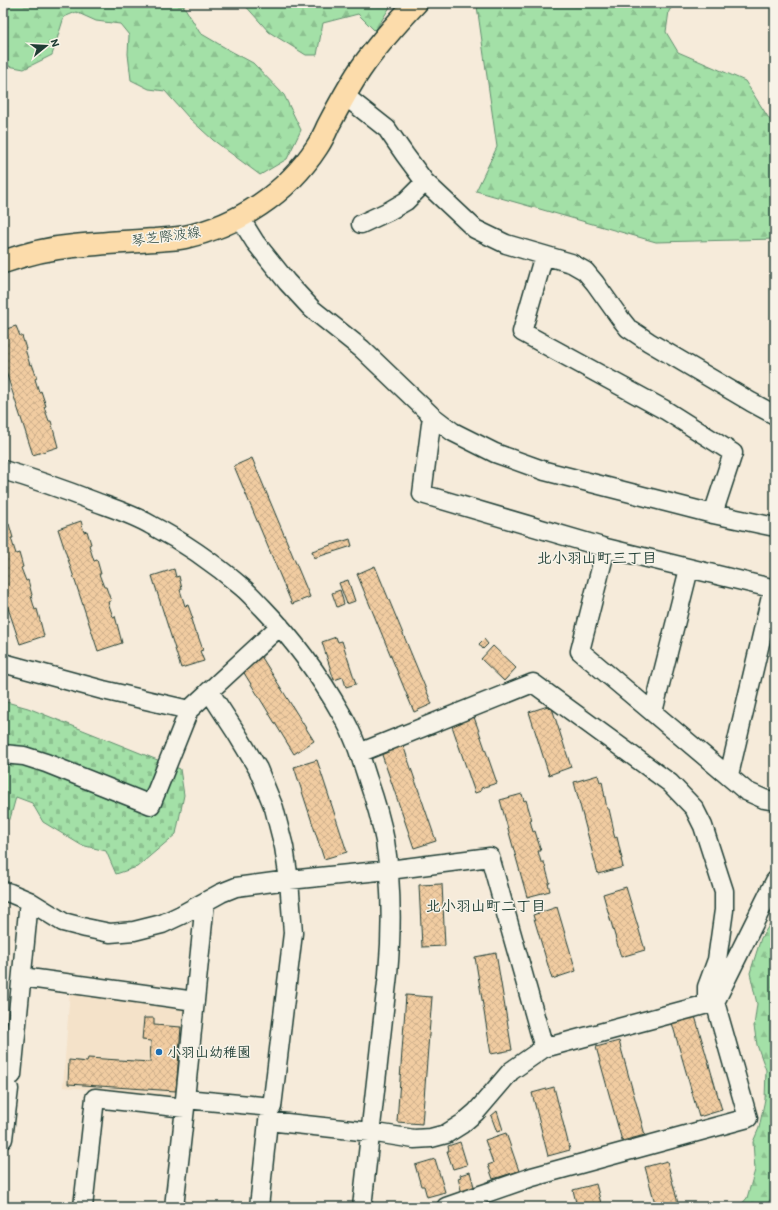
<svg xmlns="http://www.w3.org/2000/svg" width="778" height="1210" viewBox="0 0 778 1210" font-family="Itim,'Klee One',sans-serif">
	<style>
		.built { fill: #f4e2c9 }
		.forest { fill: url(#forest-firs); stroke: #618e6e }
		.cemetery { fill: url(#cemetery-stones); stroke: #618e6e }
		.building { fill: url(#building-cross-hatch); stroke: #1f3d34 }
		.lines { fill: none; stroke-linecap: round; stroke-linejoin: round }
		.minor-casing { stroke: #1f3d34; stroke-width: 21 }
		.major-casing { stroke: #1f3d34; stroke-width: 25 }
		.minor { stroke: #f7f3e8; stroke-width: 18 }
		.major { stroke: #fcdcab; stroke-width: 22 }
		.poi-dot { fill: #1f6fb2; stroke: #f7f3e8; stroke-width: 1.5 }
		.labels { text-anchor: middle; stroke-width: 3; stroke-linejoin: round; paint-order: stroke }
		.street-label { font-size: 14px; fill: #1f3d34; stroke: #f7f3e8 }
		.poi-label { font-size: 14px; font-weight: bold; fill: #1f3d34; stroke: #f7f3e8; text-anchor: start }
		.neighbourhood-label { font-size: 15px; font-weight: bold; fill: #1f3d34; stroke: #f7f3e8 }
	</style>
	<defs>
		<pattern id="forest-firs" width="22" height="20" patternUnits="userSpaceOnUse"><rect width="22" height="20" fill="#a3e0a7"/><path d="M5 1l3.5 6h-7zM16 11l3.5 6h-7z" fill="#8cc190"/></pattern>
		<pattern id="cemetery-stones" width="16" height="16" patternUnits="userSpaceOnUse"><rect width="16" height="16" fill="#a3e0a7"/><path d="M2 7V4a2 2 0 0 1 4 0v3zM10 15v-3a2 2 0 0 1 4 0v3z" fill="#8cc190"/></pattern>
		<pattern id="building-cross-hatch" width="8" height="8" patternUnits="userSpaceOnUse"><rect width="8" height="8" fill="#f1cca1"/><path d="M0 0l8 8M0 8l8-8" fill="none" stroke="#ceb08b"/></pattern>
	</defs>
	<rect width="100%" height="100%" fill="#f6ebda"/>
	<filter id="ink" filterUnits="userSpaceOnUse"><feTurbulence type="fractalNoise" baseFrequency=".025" numOctaves="2"/><feDisplacementMap in="SourceGraphic" scale="8" xChannelSelector="R" yChannelSelector="G"/><feConvolveMatrix kernelMatrix="1 2 1 2 8 2 1 2 1" color-interpolation-filters="sRGB"/></filter>
	<g filter="url(#ink)">
		<path class="built" d="M 70,989 L 187,1005 L 179,1097 L 63,1087 Z"/>
		<path class="forest" d="M 3,3 L 182,3 L 200,33 L 229,50 L 253,63 L 284,95 L 301,130 L 287,159 L 260,175 L 213,140 L 189,118 L 165,91 L 149,89 L 131,80 L 128,54 L 129,35 L 120,24 L 96,21 L 76,12 L 64,17 L 52,55 L 24,69 L 3,65 Z
			M 243,3 L 390,3 L 390,7 L 375,31 L 358,14 L 323,23 L 317,55 L 306,55 L 269,32 Z
			M 479,3 L 675,3 L 669,11 L 666,32 L 678,52 L 745,81 L 775,128 L 775,239 L 656,242 L 476,191 L 497,147 L 477,6 Z
			M 775,916 L 775,1194 L 764,1207 L 739,1207 L 747,1198 L 755,1170 L 753,1142 L 759,1128 L 765,1099 L 766,1070 L 757,1045 L 754,1026 L 757,1004 L 750,973 L 761,938 Z"/>
		<path class="cemetery" d="M 3,701 L 28,708 L 180,769 L 184,795 L 176,834 L 137,867 L 116,874 L 106,851 L 81,845 L 43,822 L 32,803 L 16,797 L 10,819 L 3,817 Z"/>
		<path class="building" d="M 16,326 L 20,336 L 22,336 L 26,349 L 25,349 L 30,365 L 32,364 L 37,378 L 35,379 L 39,392 L 41,391 L 46,406 L 44,407 L 49,421 L 51,421 L 58,447 L 33,455 L 3,363 L 3,330 Z
			M 252,458 L 310,597 L 292,604 L 234,466 Z
			M 3,515 L 6,525 L 9,524 L 13,538 L 11,538 L 16,554 L 19,553 L 23,567 L 21,568 L 26,581 L 28,580 L 32,595 L 31,596 L 35,610 L 37,609 L 44,636 L 20,644 L 3,593 Z
			M 81,521 L 84,532 L 87,531 L 91,544 L 89,545 L 94,561 L 97,560 L 101,574 L 99,574 L 104,587 L 106,587 L 111,601 L 108,602 L 113,617 L 115,616 L 122,643 L 98,651 L 58,529 Z
			M 350,539 L 352,546 L 314,558 L 312,551 Z
			M 375,566 L 432,704 L 414,712 L 357,574 Z
			M 174,569 L 176,577 L 179,576 L 182,589 L 180,590 L 185,606 L 188,605 L 193,619 L 191,619 L 195,633 L 197,633 L 203,650 L 200,651 L 204,661 L 181,668 L 152,576 Z
			M 348,580 L 355,601 L 347,604 L 339,583 Z
			M 340,590 L 344,604 L 337,607 L 332,593 Z
			M 336,637 L 338,642 L 342,641 L 356,684 L 346,687 L 343,677 L 334,680 L 322,642 Z
			M 484,639 L 488,644 L 483,649 L 479,644 Z
			M 493,646 L 516,668 L 504,681 L 481,659 Z
			M 261,656 L 314,741 L 294,754 L 241,668 Z
			M 551,705 L 571,767 L 549,775 L 529,712 Z
			M 474,717 L 497,783 L 481,788 L 481,791 L 475,793 L 451,723 L 456,723 Z
			M 403,745 L 436,841 L 414,848 L 381,752 Z
			M 317,760 L 347,852 L 324,859 L 294,767 Z
			M 598,775 L 600,782 L 602,781 L 607,809 L 609,809 L 614,831 L 613,831 L 615,838 L 617,837 L 622,859 L 621,859 L 623,867 L 598,874 L 574,782 Z
			M 522,794 L 524,801 L 526,800 L 532,820 L 530,820 L 533,832 L 535,831 L 541,851 L 538,851 L 541,862 L 544,862 L 550,883 L 548,883 L 550,891 L 527,897 L 500,800 Z
			M 442,884 L 445,946 L 422,947 L 419,885 Z
			M 626,887 L 645,950 L 621,957 L 603,894 Z
			M 557,907 L 576,971 L 552,979 L 533,915 Z
			M 496,953 L 512,1050 L 491,1054 L 475,957 Z
			M 406,995 L 432,997 L 422,1124 L 397,1122 Z
			M 695,1016 L 722,1110 L 699,1117 L 672,1023 Z
			M 144,1018 L 154,1018 L 154,1025 L 181,1027 L 176,1091 L 68,1084 L 69,1060 L 87,1062 L 88,1058 L 150,1062 L 151,1041 L 142,1040 Z
			M 619,1041 L 645,1135 L 622,1141 L 596,1047 Z
			M 554,1087 L 570,1150 L 548,1156 L 532,1093 Z
			M 497,1111 L 503,1130 L 497,1132 L 491,1116 Z
			M 506,1133 L 519,1171 L 493,1179 L 488,1165 L 493,1163 L 485,1140 Z
			M 460,1142 L 467,1165 L 453,1169 L 447,1151 L 449,1151 L 448,1146 Z
			M 435,1159 L 445,1192 L 427,1197 L 424,1186 L 421,1186 L 415,1165 Z
			M 667,1161 L 679,1207 L 656,1207 L 645,1167 Z
			M 470,1172 L 475,1190 L 462,1194 L 458,1178 L 461,1177 L 460,1175 Z
			M 596,1184 L 602,1207 L 577,1207 L 573,1190 Z"/>
		<g class="lines">
			<defs>
				<path id="minor" d="M 344,95 L 387,129 L 405,155 L 425,182 L 475,229 L 506,244 L 571,263 L 585,271 L 595,283 L 620,318 L 628,328 L 649,342 L 751,402 L 775,415
					M 240,218 L 255,242 L 287,282 L 312,309 L 362,349 L 432,416 L 453,432 L 495,453 L 545,471 L 713,514 L 775,527
					M 361,224 L 389,211 L 406,201 L 425,182
					M 544,255 L 522,332 L 665,410 L 733,453 L 713,514
					M 432,416 L 422,494 L 606,548 L 775,589
					M 3,470 C 34,479 65,490 96,502 C 115,509 134,515 151,525 C 184,542 215,564 243,588 C 250,594 257,602 263,608 C 294,640 320,676 342,715 C 354,735 361,758 368,780 C 375,800 381,820 385,841 C 392,885 392,929 388,974 L 362,1207
					M 606,548 L 580,651 L 746,791 L 764,799 L 775,801
					M 3,663 L 103,690 L 189,710
					M 653,712 L 689,569
					M 359,753 L 533,683 L 670,783 L 694,808 L 703,826 L 724,891 L 724,910 L 717,960 L 707,987 L 707,1004
					M 3,754 L 24,756 L 46,763 L 151,805 L 189,710 L 280,626
					M 729,775 L 773,588
					M 3,891 L 10,893 L 29,901 L 63,922 L 86,928 L 110,933 L 134,931 L 162,924 L 181,915 L 221,893 L 236,887 L 289,880 L 389,870 L 490,857 L 544,1048
					M 205,902 L 185,1099 L 272,1107 L 293,933 L 289,880 L 284,847 L 274,808 L 258,769 L 237,734 L 209,691
					M 22,977 L 195,1001
					M 3,1074 L 12,1075 L 29,901
					M 3,1088 L 9,1089 L 3,1139
					M 83,1207 L 95,1098 L 185,1108 L 174,1207
					M 259,1207 L 268,1121 L 370,1132 L 414,1139 L 431,1138 L 446,1134 L 462,1124 L 476,1112 L 511,1071 L 544,1048 L 715,1002
					M 446,1207 L 532,1177 L 748,1118 L 715,1002 L 775,881"/>
				<path id="major" d="M 3,262 C 26,254 50,248 74,246 C 101,243 128,242 155,240 C 165,239 176,239 185,237 C 239,225 287,193 317,147 C 321,141 325,133 328,126 C 338,107 348,88 360,70 C 376,47 396,24 416,3"/>
			</defs>
			<use href="#minor" class="minor-casing"/>
			<use href="#major" class="major-casing"/>
			<use href="#minor" class="minor"/>
			<use href="#major" class="major"/>
		</g>
	</g>
	<circle class="poi-dot" cx="159" cy="1052" r="4"/>
	<g class="labels">
		<g class="street-label">
			<text transform="translate(166 236) rotate(-8)" y="5">琴芝際波線</text>
		</g>
		<g class="poi-label">
			<text x="167" y="1057">小羽山幼稚園</text>
		</g>
		<g class="neighbourhood-label">
			<text x="597" y="563">北小羽山町三丁目</text>
			<text x="486" y="911">北小羽山町二丁目</text>
		</g>
	</g>
	<rect width="778" height="1210" fill="none" stroke="#f7f3e8" stroke-width="16"/>
	<rect x="8" y="8" width="762" height="1194" fill="none" stroke="#1f3d34" stroke-width="1.5" filter="url(#ink)"/>
	<g transform="translate(46 46) rotate(72)" stroke="#f7f3e8" stroke-width="3" paint-order="stroke">
	<path d="M0-3L7 15L0 10L-7 15Z" fill="#1f3d34"/>
	<text y="-6" font-size="11" font-weight="bold" text-anchor="middle" fill="#1f3d34">N</text>
	</g>
</svg>
